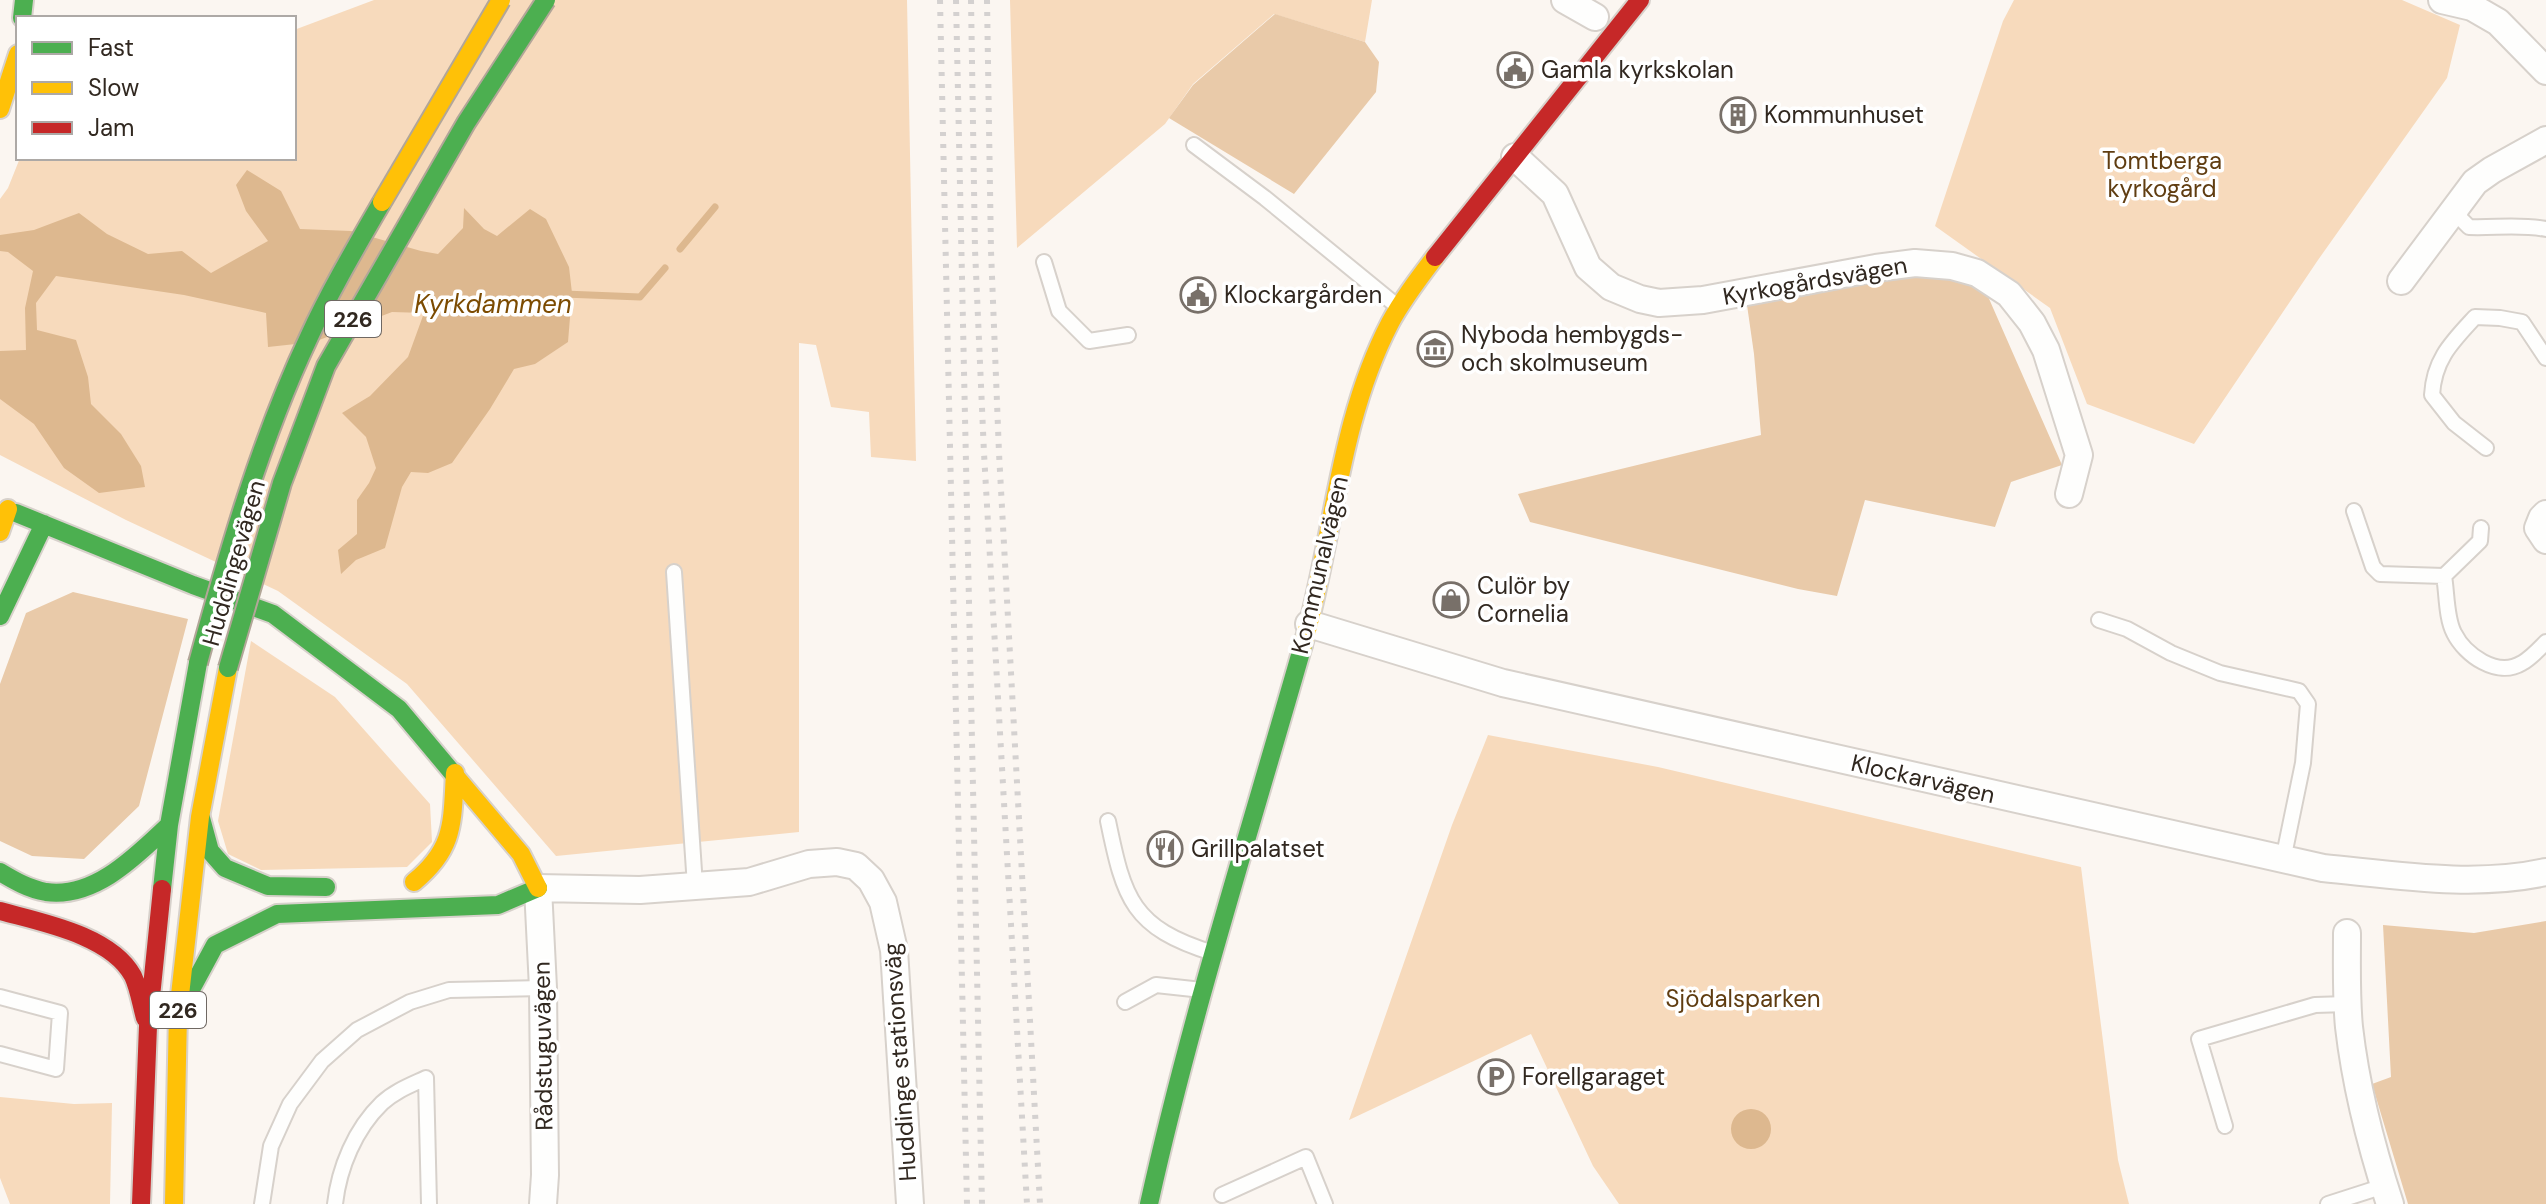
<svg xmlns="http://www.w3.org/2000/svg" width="2546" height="1204" viewBox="0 0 2546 1204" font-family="'DM Sans',sans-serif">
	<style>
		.green { fill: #f7dabc }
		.forest { fill: #e9caa9 }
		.water { fill: #ddb88f }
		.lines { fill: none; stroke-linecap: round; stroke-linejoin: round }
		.stream { stroke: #ddb88f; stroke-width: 7 }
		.lane-casing { stroke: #d7d1cb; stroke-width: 18 }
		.street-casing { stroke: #d7d1cb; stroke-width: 30 }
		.fast-casing { stroke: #d7d1cb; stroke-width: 22 }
		.slow-casing { stroke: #d7d1cb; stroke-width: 22 }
		.jam-casing { stroke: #d7d1cb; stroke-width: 22 }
		.lane { stroke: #fefefd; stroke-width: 14 }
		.street { stroke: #fefefd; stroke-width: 26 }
		.fast { stroke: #4caf50; stroke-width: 18 }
		.slow { stroke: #ffc107; stroke-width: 18 }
		.jam { stroke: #c62828; stroke-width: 18 }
		.rail { stroke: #d4d1d0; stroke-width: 6; stroke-dasharray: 4 8; stroke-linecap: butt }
		.fast-bridge-casing { stroke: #b2a698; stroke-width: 22; stroke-linecap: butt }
		.slow-bridge-casing { stroke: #b2a698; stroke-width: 22; stroke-linecap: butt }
		.fast-bridge { stroke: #4caf50; stroke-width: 18 }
		.slow-bridge { stroke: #ffc107; stroke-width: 18 }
		.labels { text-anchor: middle; stroke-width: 7; stroke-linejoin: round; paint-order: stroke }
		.shield { fill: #fff; stroke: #6f6863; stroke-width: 2 }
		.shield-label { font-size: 22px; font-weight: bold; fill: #312820 }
		.poi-label { font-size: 24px; fill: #312820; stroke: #fff; text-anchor: start }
		.park-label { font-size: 24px; fill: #603d11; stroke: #fff }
		.street-label { font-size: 24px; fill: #312820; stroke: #fff }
		.water-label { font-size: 26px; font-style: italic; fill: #7c4b01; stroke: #fff }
	</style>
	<rect width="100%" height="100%" fill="#fbf6f1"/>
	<path class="green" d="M 374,0 L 907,0 L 916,461 L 871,457 L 869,412 L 831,407 L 816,345 L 799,343 L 799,832 L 556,856 L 407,684 L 278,591 L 126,520 L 0,455 L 0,199 L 8,188 L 20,158 L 294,158 L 294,30 Z
		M 1010,0 L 1372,0 L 1365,42 L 1274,14 L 1193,84 L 1165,124 L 1017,248 Z
		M 2014,0 L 2402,0 L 2460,25 L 2447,78 L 2318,260 L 2194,444 L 2087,404 L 2050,308 L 1935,226 L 2003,21 Z
		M 251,641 L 335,697 L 430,804 L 432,842 L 407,867 L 261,870 L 228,854 L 218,821 Z
		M 1488,735 L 1658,767 L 2081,867 L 2118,1160 L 2129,1204 L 1619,1204 L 1593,1166 L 1531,1034 L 1349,1120 L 1452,825 Z
		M 0,1097 L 74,1104 L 112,1103 L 110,1204 L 10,1204 L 0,1178 Z"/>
	<path class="forest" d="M 1275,14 L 1365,42 L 1379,62 L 1376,92 L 1294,194 L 1169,118 L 1193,85 Z
		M 1935,272 L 1983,285 L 2062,465 L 2011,482 L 1995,527 L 1865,500 L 1837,596 L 1798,589 L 1530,522 L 1518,494 L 1761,435 L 1754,354 L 1746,298 Z
		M 73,592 L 188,619 L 139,806 L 84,859 L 32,856 L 0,841 L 0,684 L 26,613 Z
		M 2546,921 L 2546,1204 L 2408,1204 L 2372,1084 L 2391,1077 L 2383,925 L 2474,933 Z"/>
	<path class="water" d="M 247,170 L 281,191 L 300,229 L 351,231 L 421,251 L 438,254 L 463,228 L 464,208 L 484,229 L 497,236 L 530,209 L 546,219 L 569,267 L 572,293 L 568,342 L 535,364 L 514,369 L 490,409 L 452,463 L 428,473 L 411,472 L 402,487 L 385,548 L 356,560 L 341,574 L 338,550 L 357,534 L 357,500 L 369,483 L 376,468 L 366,437 L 342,413 L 370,396 L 408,357 L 424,313 L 392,312 L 314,342 L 268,347 L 266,313 L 184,295 L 56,276 L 36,303 L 37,330 L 76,340 L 88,377 L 91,404 L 121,434 L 141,466 L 145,487 L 99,493 L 64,468 L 34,424 L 0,399 L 0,351 L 26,350 L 25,308 L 33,271 L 8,252 L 0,251 L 0,235 L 34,230 L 79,213 L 107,234 L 148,254 L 182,251 L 211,273 L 268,241 L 246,211 L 236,185 Z
		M1731 1129a20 20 0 1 1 40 0a20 20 0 1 1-40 0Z"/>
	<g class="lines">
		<path class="stream" d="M 680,249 L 715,207
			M 564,294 L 640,297 L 665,268"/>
		<defs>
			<path id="lane" d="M 1194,145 L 1265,198 L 1397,306
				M 2458,206 L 2461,219 L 2469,227 C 2495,228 2520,224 2546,229
				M 1044,262 L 1059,311 L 1089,341 L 1128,335
				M 2486,448 L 2454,423 L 2432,395 C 2434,359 2452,342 2475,317 L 2500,318 L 2522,322 L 2546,358
				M 2354,511 L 2373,567 L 2380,574 L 2444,576 C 2447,593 2446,618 2454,633 C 2465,655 2497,678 2522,663 C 2531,658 2539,649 2546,642
				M 674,572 L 695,886
				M 2444,576 L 2480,541 L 2481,528
				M 2099,620 L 2127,629 L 2171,653 L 2220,673 L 2299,691 L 2308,704 L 2303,763 L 2283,860
				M 1108,821 C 1124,899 1132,928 1213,953
				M 0,997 L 60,1013 L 56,1069 L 0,1054
				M 1125,1002 L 1156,985 L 1202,990
				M 2225,1126 L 2199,1039 L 2315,1005 L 2347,1004
				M 1222,1195 L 1306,1157 L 1325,1204
				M 262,1204 L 271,1146 L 290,1104 L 322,1061 L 357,1030 L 410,1002 L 449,990 L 543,988
				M 335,1204 C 339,1168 355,1129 382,1103 C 395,1091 411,1085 426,1078 L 429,1204
				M 2328,1204 L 2384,1186"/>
			<path id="street" d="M 1565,0 L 1595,17
				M 2442,0 L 2472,7 L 2498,22 L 2546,71
				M 1515,157 L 1555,194 L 1588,267 L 1611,287 L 1640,299 L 1659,303 L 1703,300 L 1876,268 L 1915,263 L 1952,266 L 1977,273 L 2009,294 L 2032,323 L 2046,350 L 2079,455 L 2069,494
				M 2401,281 L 2475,182 L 2492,170 L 2546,140
				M 2546,514 L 2542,518 L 2538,528 L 2546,540
				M 1309,624 L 1503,683 L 2323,868 C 2396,875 2474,888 2546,872
				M 2347,933 C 2347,965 2346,996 2349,1027 C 2356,1088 2371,1146 2390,1204
				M 543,1204 L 545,1175 L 543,988 L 538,888 L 640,890 L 695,886 L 749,882 L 809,864 L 837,862 L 856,866 L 871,880 L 883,902 L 894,950 L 910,1204"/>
			<path id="fast" d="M 22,18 L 24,0
				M 16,513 L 193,585 L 273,614 L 399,709 L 456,777
				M 0,616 L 44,524
				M 201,818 L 210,851 L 225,868 L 268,886 L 326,887
				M 0,872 C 15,881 29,889 46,892 C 95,899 137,855 169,825
				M 162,889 L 169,825 L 198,663
				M 188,995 L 215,945 L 277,914 L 498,905 L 538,888
				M 1149,1204 C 1191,1015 1250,831 1303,645"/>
			<path id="slow" d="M 0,109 L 18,54
				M 0,532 L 8,509
				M 1303,645 C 1334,538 1338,423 1390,323 C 1402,300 1419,278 1435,257
				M 456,777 L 521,854 L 538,888
				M 414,882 C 455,848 452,823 455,773
				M 174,1204 L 178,1013 L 200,817 L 228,668"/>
			<path id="jam" d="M 1435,257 L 1640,0
				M 0,911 C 40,922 111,935 133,976 C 139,989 141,1004 145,1018
				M 141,1204 L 148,1026 L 162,889"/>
		</defs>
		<use href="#lane" class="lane-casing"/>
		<use href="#street" class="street-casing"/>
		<use href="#fast" class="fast-casing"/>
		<use href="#slow" class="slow-casing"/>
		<use href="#jam" class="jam-casing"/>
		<use href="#lane" class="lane"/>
		<use href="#street" class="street"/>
		<use href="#fast" class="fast"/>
		<use href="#slow" class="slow"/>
		<use href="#jam" class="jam"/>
		<path class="rail" d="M 940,0 L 967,1204
			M 956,0 L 982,1204
			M 971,0 L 975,250 L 984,453 L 1027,1204
			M 987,0 L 991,251 L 999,453 L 1040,1204"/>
		<defs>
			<path id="fast-bridge" d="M 198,663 C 228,553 260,441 309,337 C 330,291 356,247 382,202
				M 228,668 L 282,483 L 326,366 L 466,123 L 546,0"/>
			<path id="slow-bridge" d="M 382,202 L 501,0"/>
		</defs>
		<use href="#fast-bridge" class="fast-bridge-casing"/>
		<use href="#slow-bridge" class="slow-bridge-casing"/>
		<use href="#fast-bridge" class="fast-bridge"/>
		<use href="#slow-bridge" class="slow-bridge"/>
	</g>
	<defs>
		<symbol id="civic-ring" viewBox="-11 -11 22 22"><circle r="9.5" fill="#fff" stroke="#787069" stroke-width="1.5"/><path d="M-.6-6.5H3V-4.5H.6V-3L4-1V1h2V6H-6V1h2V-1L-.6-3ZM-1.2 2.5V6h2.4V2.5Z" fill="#787069"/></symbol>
		<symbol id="building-ring" viewBox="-11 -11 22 22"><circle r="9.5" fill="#fff" stroke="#787069" stroke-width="1.5"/><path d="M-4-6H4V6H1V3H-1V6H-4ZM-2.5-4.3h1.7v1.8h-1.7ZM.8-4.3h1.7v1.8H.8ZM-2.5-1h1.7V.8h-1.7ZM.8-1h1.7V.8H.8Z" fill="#787069"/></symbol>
		<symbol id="museum-ring" viewBox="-11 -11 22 22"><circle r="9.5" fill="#fff" stroke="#787069" stroke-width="1.5"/><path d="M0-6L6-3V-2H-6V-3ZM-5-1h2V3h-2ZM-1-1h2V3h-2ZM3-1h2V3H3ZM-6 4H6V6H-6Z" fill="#787069"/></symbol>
		<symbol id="shop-ring" viewBox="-11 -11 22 22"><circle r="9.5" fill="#fff" stroke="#787069" stroke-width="1.5"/><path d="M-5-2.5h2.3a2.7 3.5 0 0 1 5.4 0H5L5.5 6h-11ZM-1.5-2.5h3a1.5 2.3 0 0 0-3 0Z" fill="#787069"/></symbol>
		<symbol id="restaurant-ring" viewBox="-11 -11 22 22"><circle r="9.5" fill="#fff" stroke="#787069" stroke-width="1.5"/><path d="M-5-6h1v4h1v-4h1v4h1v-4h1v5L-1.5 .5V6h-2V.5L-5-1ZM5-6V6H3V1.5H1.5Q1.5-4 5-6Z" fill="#787069"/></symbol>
		<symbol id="parking-ring" viewBox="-11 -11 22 22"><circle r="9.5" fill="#fff" stroke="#787069" stroke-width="1.5"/><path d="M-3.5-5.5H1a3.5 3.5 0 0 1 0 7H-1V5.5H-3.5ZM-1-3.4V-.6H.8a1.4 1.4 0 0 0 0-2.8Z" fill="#787069"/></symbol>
	</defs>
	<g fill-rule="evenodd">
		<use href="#civic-ring" x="1495" y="50" width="40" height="40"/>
		<use href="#building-ring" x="1718" y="95" width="40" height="40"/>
		<use href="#civic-ring" x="1178" y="275" width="40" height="40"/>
		<use href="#museum-ring" x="1415" y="329" width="40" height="40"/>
		<use href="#shop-ring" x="1431" y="580" width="40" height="40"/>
		<use href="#restaurant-ring" x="1145" y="829" width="40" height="40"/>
		<use href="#parking-ring" x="1476" y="1057" width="40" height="40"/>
	</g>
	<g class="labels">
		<g class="shield">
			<rect x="325" y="301" width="56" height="36" rx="6"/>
			<rect x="150" y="992" width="56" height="36" rx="6"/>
		</g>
		<g class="shield-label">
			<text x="353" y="327">226</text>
			<text x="178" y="1018">226</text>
		</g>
		<g class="poi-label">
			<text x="1541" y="78">Gamla kyrkskolan</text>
			<text x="1764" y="123">Kommunhuset</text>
			<text x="1224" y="303">Klockargården</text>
			<text x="1461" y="343">Nyboda hembygds-<tspan x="1461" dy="28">och skolmuseum</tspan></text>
			<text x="1477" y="594">Culör by<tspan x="1477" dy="28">Cornelia</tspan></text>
			<text x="1191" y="857">Grillpalatset</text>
			<text x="1522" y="1085">Forellgaraget</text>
		</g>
		<g class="park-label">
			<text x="2162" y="169">Tomtberga<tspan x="2162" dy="28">kyrkogård</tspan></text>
			<text x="1743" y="1007">Sjödalsparken</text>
		</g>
		<g class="street-label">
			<text transform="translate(1815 281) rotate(-10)" y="8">Kyrkogårdsvägen</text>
			<text transform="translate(234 563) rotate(-74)" y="8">Huddingevägen</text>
			<text transform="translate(1320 565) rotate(-77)" y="8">Kommunalvägen</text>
			<text transform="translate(1923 779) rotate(13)" y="8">Klockarvägen</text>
			<text transform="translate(543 1046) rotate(-91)" y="8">Rådstuguvägen</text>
			<text transform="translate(900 1062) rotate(-94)" y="8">Huddinge stationsväg</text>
		</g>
		<g class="water-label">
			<text x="493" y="313">Kyrkdammen</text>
		</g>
	</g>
	<rect x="16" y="16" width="280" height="144" fill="#ffffff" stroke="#ada9a6" stroke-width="2"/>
	<rect x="32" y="42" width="40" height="12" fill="#4caf50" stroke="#ada9a6" stroke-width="2"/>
	<text x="88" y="56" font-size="24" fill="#312820">Fast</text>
	<rect x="32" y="82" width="40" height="12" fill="#ffc107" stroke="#ada9a6" stroke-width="2"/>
	<text x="88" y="96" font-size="24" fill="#312820">Slow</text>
	<rect x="32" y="122" width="40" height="12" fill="#c62828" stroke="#ada9a6" stroke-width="2"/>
	<text x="88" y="136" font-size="24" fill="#312820">Jam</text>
</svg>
